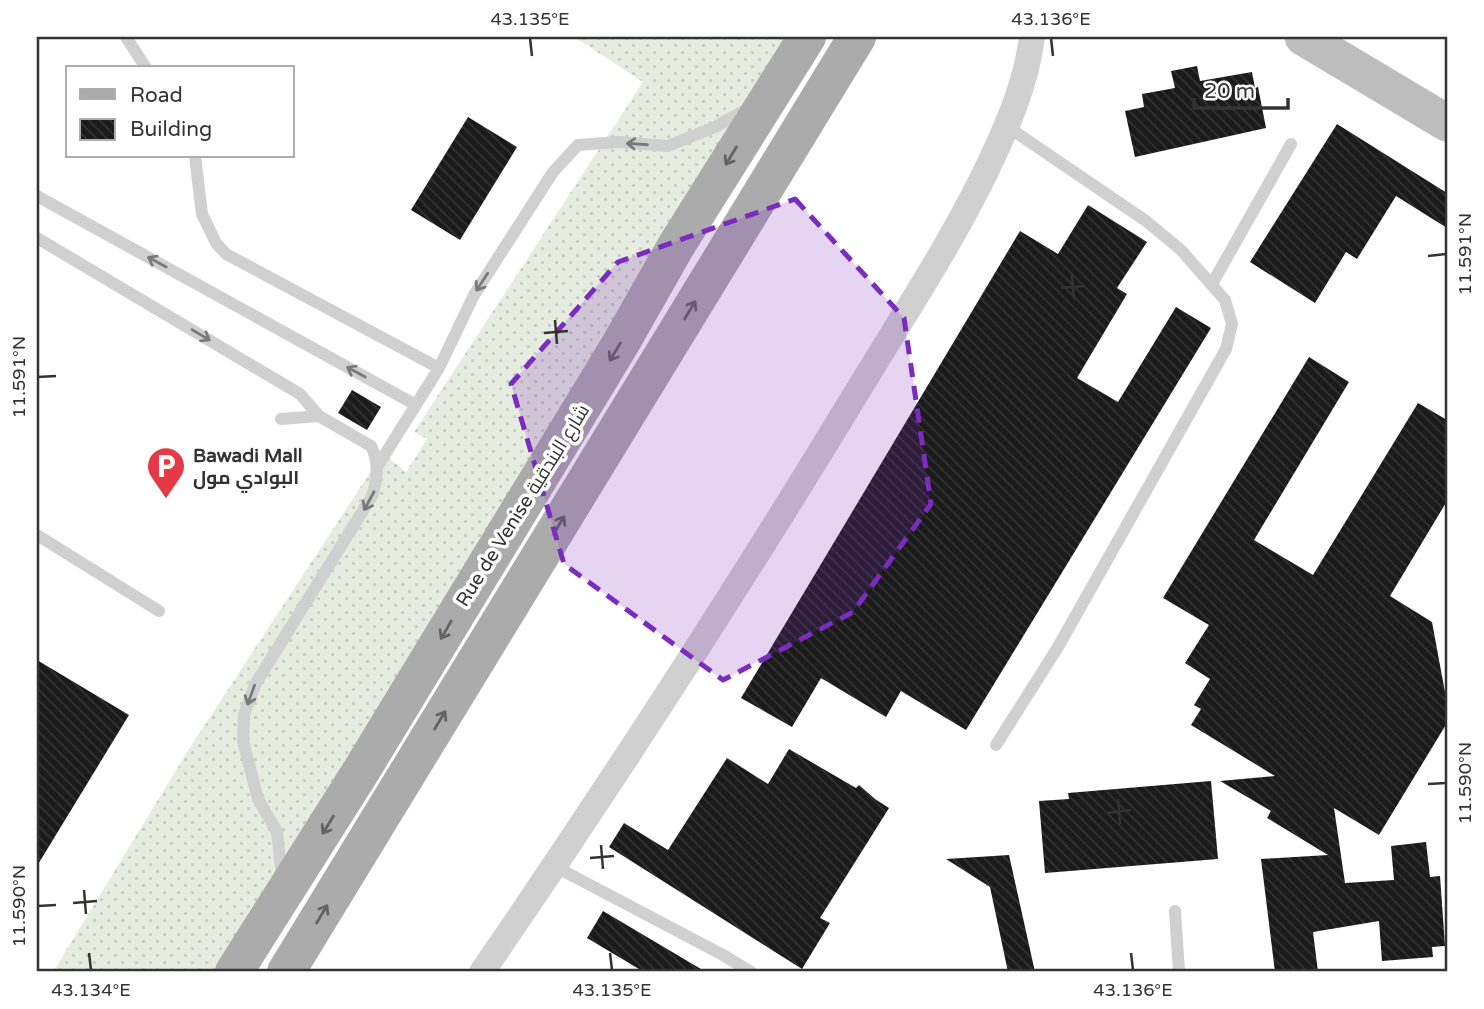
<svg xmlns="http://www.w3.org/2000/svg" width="1484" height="1009" viewBox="0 0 1484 1009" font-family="'Varela Round',Cairo,sans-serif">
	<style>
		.grass { fill: url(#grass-dots) }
		.building { fill: url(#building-back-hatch) }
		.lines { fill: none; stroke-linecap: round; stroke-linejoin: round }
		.service { stroke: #d0d0d0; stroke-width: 12 }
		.minor { stroke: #d0d0d0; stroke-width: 26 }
		.secondary { stroke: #bdbdbd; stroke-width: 37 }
		.primary { stroke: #ababab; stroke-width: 38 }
		.oneway { stroke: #7a7a7a }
		.oneway2 { stroke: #636363 }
		.marked { fill: #7b2cbf; fill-opacity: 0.2; stroke: #7b2cbf; stroke-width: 5; stroke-dasharray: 14 9; stroke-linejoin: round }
		.ticks { fill: none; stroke: #333; stroke-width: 2.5 }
		.labels { text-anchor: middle; stroke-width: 7; stroke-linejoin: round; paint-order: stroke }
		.poi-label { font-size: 19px; font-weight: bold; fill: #333; stroke: #fff; text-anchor: start }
		.street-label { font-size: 19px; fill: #333; stroke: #fff }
		.neatline { fill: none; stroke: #333; stroke-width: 2.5 }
		.ticks-label { font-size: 18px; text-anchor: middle; fill: #333 }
	</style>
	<defs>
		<pattern id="grass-dots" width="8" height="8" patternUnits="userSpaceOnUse" patternTransform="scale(1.75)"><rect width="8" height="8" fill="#e6ecdf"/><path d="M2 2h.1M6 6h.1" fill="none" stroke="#c6cbc0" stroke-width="1.8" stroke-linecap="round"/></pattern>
		<pattern id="building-back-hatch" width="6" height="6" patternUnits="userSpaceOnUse" patternTransform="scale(1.75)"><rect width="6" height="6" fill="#1a1a1a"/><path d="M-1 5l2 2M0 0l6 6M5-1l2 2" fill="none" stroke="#333"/></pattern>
	</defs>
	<rect width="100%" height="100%" fill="#fff"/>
	<path class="grass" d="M 574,37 L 816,37 L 217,972 L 53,972 L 189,749 L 383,453 L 406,472 L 427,439 L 414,432 L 643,82 Z"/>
	<path class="building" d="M 1197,66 L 1200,81 L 1252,72 L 1255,88 L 1258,87 L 1266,128 L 1135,157 L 1125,111 L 1144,107 L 1142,94 L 1175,88 L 1171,71 Z
		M 468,117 L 517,147 L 460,240 L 411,210 Z
		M 1337,124 L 1447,193 L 1447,228 L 1396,196 L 1357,259 L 1346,252 L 1315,303 L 1250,262 Z
		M 1088,205 L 1147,242 L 1117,288 L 1127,294 L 1077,378 L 1118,402 L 1176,307 L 1211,328 L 966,730 L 901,691 L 886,717 L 821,678 L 792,727 L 741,698 L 1020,231 L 1058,254 Z
		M 1309,357 L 1349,382 L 1254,540 L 1313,575 L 1418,403 L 1447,420 L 1447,501 L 1390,596 L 1432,622 L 1447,703 L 1447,723 L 1379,835 L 1334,808 L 1345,883 L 1394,880 L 1391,846 L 1426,842 L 1430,877 L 1440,876 L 1445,946 L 1432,947 L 1433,957 L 1382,961 L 1379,921 L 1313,932 L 1318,972 L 1275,972 L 1261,859 L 1328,855 L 1267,818 L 1271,811 L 1220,781 L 1275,776 L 1191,725 L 1201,709 L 1194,705 L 1210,679 L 1185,663 L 1209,625 L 1163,598 Z
		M 352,390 L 381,407 L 367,430 L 338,413 Z
		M 37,660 L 129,715 L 37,866 Z
		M 789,749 L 856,788 L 859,785 L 875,799 L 889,808 L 820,918 L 830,923 L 802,969 L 609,847 L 624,823 L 668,850 L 727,758 L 768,784 Z
		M 1211,781 L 1218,859 L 1045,873 L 1039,801 L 1069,799 L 1068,793 Z
		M 1009,855 L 1035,972 L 1008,972 L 990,887 L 946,859 Z
		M 603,911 L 706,972 L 644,972 L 587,938 Z"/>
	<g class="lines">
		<path class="service" d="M 126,37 L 146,68
			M 195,156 L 202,214 L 216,243 L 226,254 L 439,368
			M 37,196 L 416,405
			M 37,238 L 300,394 L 319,416 L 371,446 C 379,462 378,479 372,496 L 256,683 L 244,714 L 243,741 L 258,799 L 277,832 L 282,877
			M 1212,284 L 1291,144
			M 281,419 L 319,416
			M 377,467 L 439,368 L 474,295 L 553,172 L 578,145 L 618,142 L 668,146 L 715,127 L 749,108
			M 37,535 L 159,611
			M 996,745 L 1058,647 L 1226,349 L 1232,324 L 1225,300 L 1181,250 L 1146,221 L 1008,127
			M 554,866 L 723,955 L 751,972
			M 1175,911 L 1179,972"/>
		<path class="minor" d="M 482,972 C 616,777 745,577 868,374 C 909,307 952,241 986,171 C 1007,127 1026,85 1032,37"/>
		<path class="secondary" d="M 1303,37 L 1447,123"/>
		<path class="primary" d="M 234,972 L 361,771 L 621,343 L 676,246 L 807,37
			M 286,972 L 857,37"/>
	</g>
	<defs><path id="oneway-shaft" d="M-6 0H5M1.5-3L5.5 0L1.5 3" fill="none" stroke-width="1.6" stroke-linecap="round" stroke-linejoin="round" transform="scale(1.75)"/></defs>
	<g class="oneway">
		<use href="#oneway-shaft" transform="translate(637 144) rotate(-176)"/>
		<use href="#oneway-shaft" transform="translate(157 262) rotate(-151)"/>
		<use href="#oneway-shaft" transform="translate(482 282) rotate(123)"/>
		<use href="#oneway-shaft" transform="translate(201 335) rotate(31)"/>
		<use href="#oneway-shaft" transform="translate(356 372) rotate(-151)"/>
		<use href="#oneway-shaft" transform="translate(369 501) rotate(118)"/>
		<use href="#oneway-shaft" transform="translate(251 695) rotate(110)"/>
	</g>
	<g class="oneway2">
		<use href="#oneway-shaft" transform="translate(731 156) rotate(121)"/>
		<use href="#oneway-shaft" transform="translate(690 310) rotate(-59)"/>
		<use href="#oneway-shaft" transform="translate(615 352) rotate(121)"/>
		<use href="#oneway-shaft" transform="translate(559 525) rotate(-59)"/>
		<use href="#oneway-shaft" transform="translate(446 630) rotate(120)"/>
		<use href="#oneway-shaft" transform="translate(440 720) rotate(-59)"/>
		<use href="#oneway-shaft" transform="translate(328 825) rotate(122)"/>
		<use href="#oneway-shaft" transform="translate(322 914) rotate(-59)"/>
	</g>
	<path class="marked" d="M 795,199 L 904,318 L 931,504 L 853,612 L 723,680 L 564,564 L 511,384 L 618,262 Z"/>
	<path class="ticks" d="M 530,38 L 532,56M 1051,38 L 1053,56M 1428,256 L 1446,254M 1072,275 L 1074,299M 1061,288 L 1085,286M 555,320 L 557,344M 544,333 L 568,331M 38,377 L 56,376M 1428,784 L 1446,783M 1118,799 L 1120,824M 1107,813 L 1131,810M 601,845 L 603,869M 590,858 L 614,856M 84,890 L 86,914M 73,903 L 97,901M 38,906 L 56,905M 89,953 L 91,970M 610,953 L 612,970M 1131,953 L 1133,970"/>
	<defs>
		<symbol id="parking-pin" viewBox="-11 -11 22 30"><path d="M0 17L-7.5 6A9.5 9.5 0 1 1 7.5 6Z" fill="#e63946" stroke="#fff"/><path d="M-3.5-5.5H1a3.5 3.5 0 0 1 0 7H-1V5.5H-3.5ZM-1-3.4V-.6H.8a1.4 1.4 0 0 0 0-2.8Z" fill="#fff"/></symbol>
	</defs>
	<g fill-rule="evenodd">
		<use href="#parking-pin" x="144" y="444" width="44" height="60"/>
	</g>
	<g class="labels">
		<g class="poi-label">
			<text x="193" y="462">Bawadi Mall<tspan x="193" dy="22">البوادي مول</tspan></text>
		</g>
		<g class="street-label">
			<text transform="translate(522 505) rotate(-58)" y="7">Rue de Venise شارع البندقية</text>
		</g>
	</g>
	<rect width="1484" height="1009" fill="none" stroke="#ffffff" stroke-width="77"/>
	<rect x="66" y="66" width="228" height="91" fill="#ffffff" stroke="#adadad" stroke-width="2"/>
	<rect x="80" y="89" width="35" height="10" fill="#ababab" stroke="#adadad" stroke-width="2"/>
	<text x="130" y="102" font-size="21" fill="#333333">Road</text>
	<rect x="80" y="119" width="35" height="21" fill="url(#building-back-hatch)" stroke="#adadad" stroke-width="2"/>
	<text x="130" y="136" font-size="21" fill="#333333">Building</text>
	<path d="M1194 98v10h94v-10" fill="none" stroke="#333333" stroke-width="3.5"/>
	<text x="1204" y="98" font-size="21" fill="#333333" stroke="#ffffff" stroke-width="5" paint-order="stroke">20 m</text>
	<rect x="38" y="38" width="1408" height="932" class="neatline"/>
	<g class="ticks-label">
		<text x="530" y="25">43.135°E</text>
		<text x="1051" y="25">43.136°E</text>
		<text transform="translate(1465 254) rotate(-90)" y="6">11.591°N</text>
		<text transform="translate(19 377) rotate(-90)" y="6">11.591°N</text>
		<text transform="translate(1465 783) rotate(-90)" y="6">11.590°N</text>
		<text transform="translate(19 906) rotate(-90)" y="6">11.590°N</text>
		<text x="91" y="996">43.134°E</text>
		<text x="612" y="996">43.135°E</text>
		<text x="1133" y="996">43.136°E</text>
	</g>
</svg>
